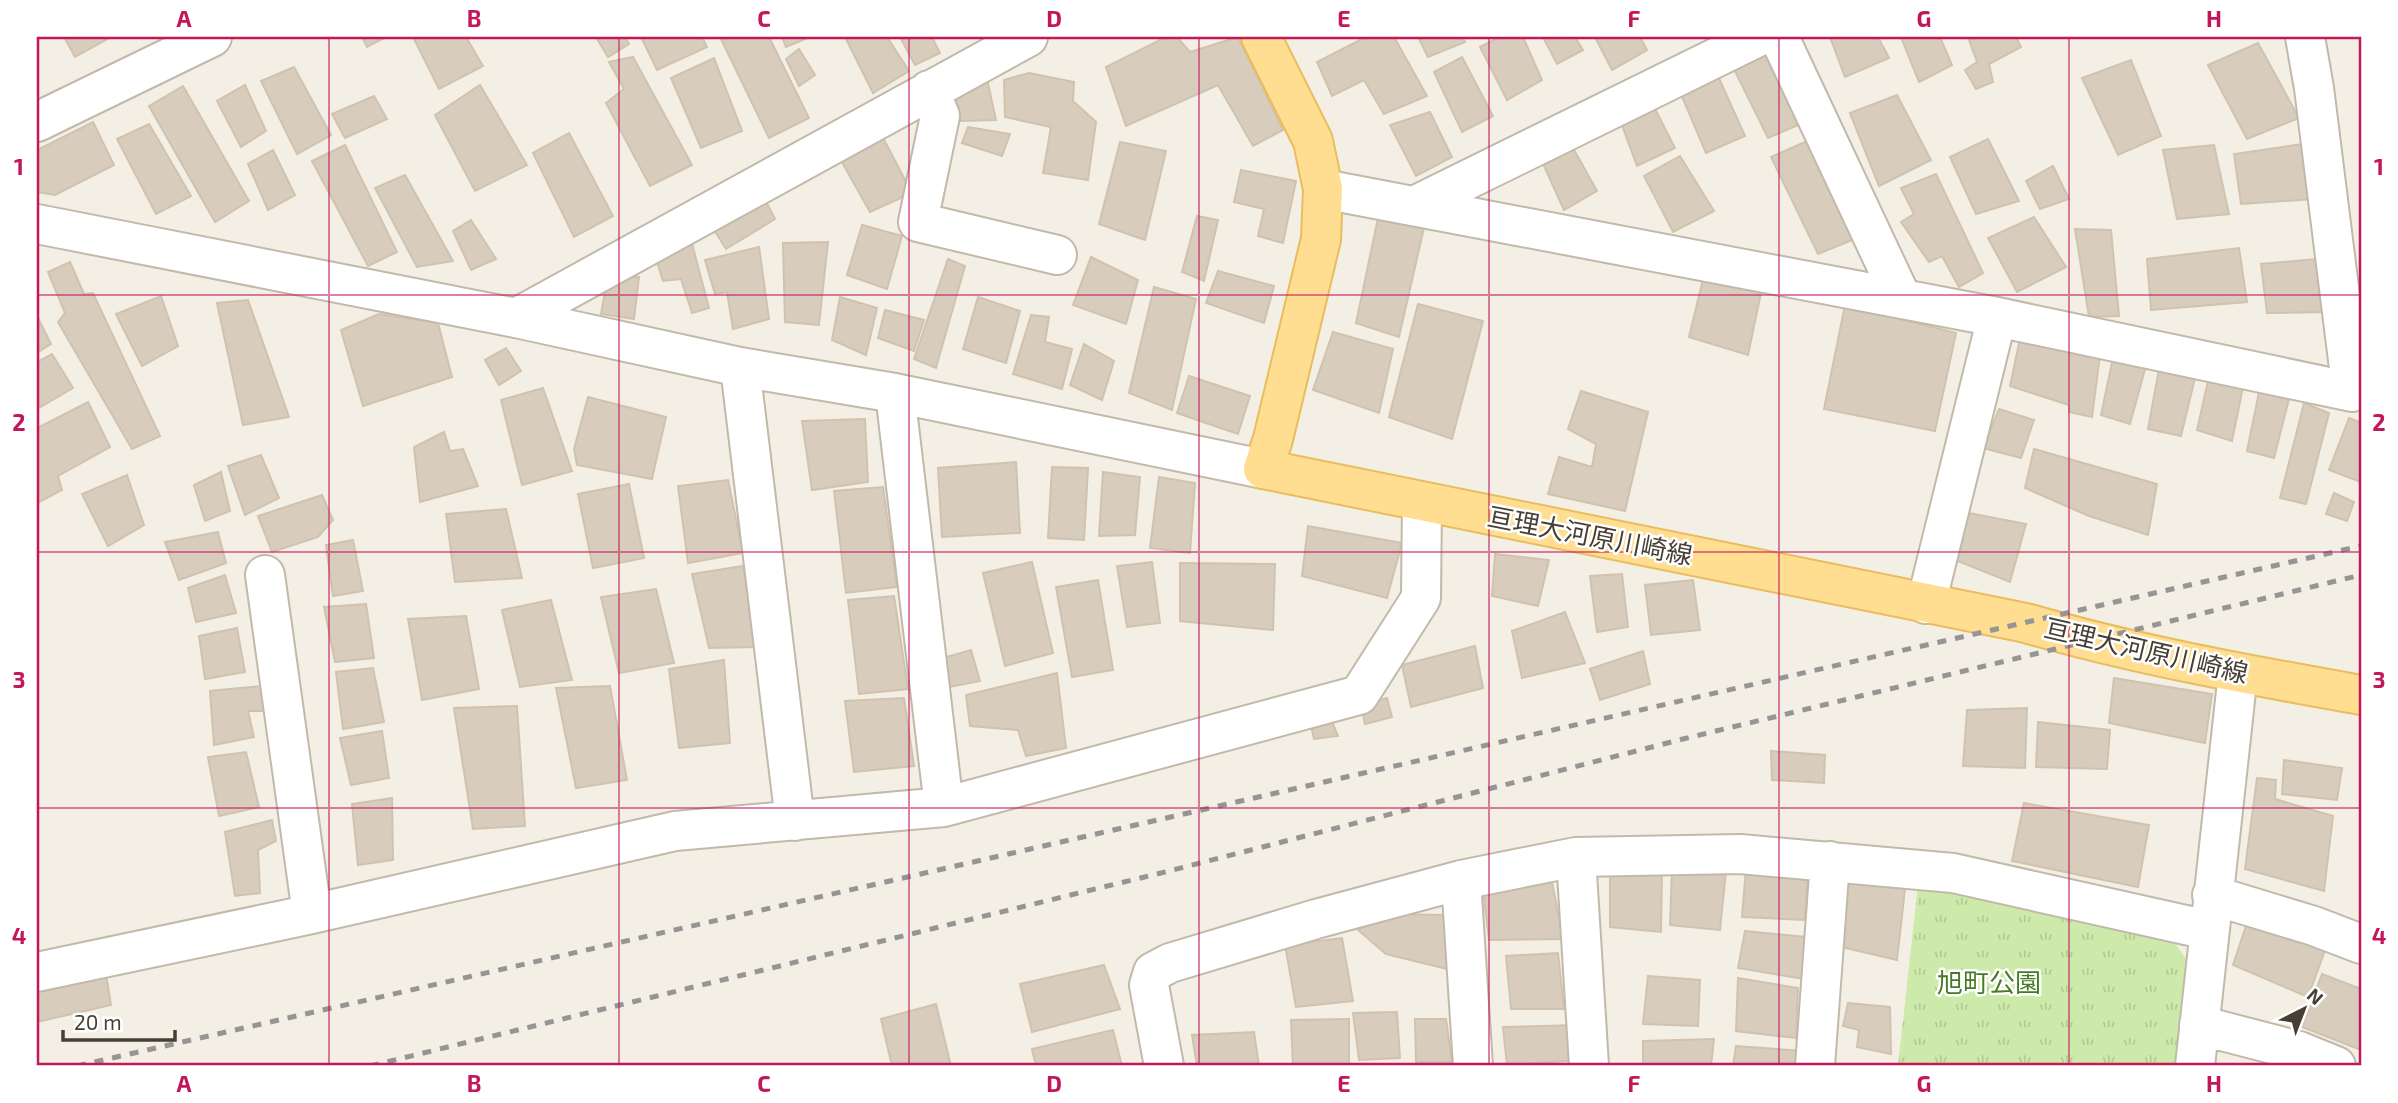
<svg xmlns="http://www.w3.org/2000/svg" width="2398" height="1103" viewBox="0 0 2398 1103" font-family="'Exo 2','Noto Sans JP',sans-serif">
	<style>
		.grass { fill: url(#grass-tufts) }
		.building { fill: #d8cdbd; stroke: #d1c2ad; stroke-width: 2 }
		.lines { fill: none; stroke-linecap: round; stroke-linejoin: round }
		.minor-casing { stroke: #c2b9aa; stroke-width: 42 }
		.major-casing { stroke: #e9bd5d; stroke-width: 42 }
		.minor { stroke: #fff; stroke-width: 38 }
		.major { stroke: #ffde92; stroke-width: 38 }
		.rail { stroke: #959595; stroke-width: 5; stroke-dasharray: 9 9; stroke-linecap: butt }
		.grid { fill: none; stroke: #c2185b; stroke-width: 2; stroke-opacity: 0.55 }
		.labels { text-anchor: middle; stroke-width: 5; stroke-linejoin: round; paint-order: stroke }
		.street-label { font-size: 26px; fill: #463f34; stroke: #fff }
		.park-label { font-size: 26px; fill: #467a25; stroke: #fff }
		.neatline { fill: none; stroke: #c2185b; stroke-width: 2.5 }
		.grid-label { font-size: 23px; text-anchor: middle; font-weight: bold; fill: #c2185b }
	</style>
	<defs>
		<pattern id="grass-tufts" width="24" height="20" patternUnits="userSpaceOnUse" patternTransform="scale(1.75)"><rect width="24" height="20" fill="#ceeaab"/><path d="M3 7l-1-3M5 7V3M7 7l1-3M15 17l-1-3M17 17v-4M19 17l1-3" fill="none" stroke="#b2ca94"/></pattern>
	</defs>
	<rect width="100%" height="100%" fill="#f3efe5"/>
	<path class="grass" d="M 1918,885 L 2171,938 L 2187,960 L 2177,1066 L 1898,1066 Z"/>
	<path class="building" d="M 64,37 L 111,37 L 75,57 Z
		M 362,37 L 386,37 L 367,47 Z
		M 413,37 L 466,37 L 483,66 L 439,89 Z
		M 596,37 L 625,37 L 629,44 L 608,57 Z
		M 641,37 L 702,37 L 707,47 L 657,70 Z
		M 720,37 L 769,37 L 809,118 L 769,138 Z
		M 782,37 L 810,37 L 786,47 Z
		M 845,37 L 887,37 L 909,71 L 873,93 Z
		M 900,37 L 932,37 L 940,53 L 915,65 Z
		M 1166,37 L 1177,37 L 1190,52 L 1238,37 L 1283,130 L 1253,146 L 1218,85 L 1126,126 L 1106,67 Z
		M 1366,37 L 1394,37 L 1427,96 L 1384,114 L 1364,80 L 1332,96 L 1317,62 Z
		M 1418,37 L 1462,37 L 1465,42 L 1428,57 Z
		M 1495,37 L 1523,37 L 1542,80 L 1507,100 L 1480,47 L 1496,39 Z
		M 1543,37 L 1575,37 L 1583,50 L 1557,64 Z
		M 1595,37 L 1640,37 L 1647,50 L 1612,70 Z
		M 1830,37 L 1878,37 L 1889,58 L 1845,77 Z
		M 1901,37 L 1940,37 L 1952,65 L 1919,82 Z
		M 1968,37 L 2016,37 L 2021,47 L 1989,64 L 1993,82 L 1976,89 L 1965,70 L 1977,62 Z
		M 2258,43 L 2299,118 L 2247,139 L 2208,65 Z
		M 1770,46 L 1805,122 L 1768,138 L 1731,63 Z
		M 799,49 L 815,75 L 799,86 L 786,59 Z
		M 633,57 L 692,165 L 650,186 L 606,103 L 624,89 L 609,62 Z
		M 1462,57 L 1493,116 L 1462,132 L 1434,72 Z
		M 714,58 L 742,131 L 701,148 L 671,78 Z
		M 2131,60 L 2161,136 L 2118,155 L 2082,78 Z
		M 294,67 L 331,135 L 297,154 L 261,81 Z
		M 1029,73 L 1074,82 L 1073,101 L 1096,122 L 1088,180 L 1043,173 L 1051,127 L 1005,117 L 1004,80 Z
		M 986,74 L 996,120 L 959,121 L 954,89 Z
		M 1718,76 L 1745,136 L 1706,153 L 1680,92 Z
		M 245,85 L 266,131 L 241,147 L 217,101 Z
		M 480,85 L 527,165 L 475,191 L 435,115 Z
		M 183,86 L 249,201 L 215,222 L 149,106 Z
		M 1897,95 L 1931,160 L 1879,186 L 1850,113 Z
		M 374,96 L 387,119 L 345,138 L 332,114 Z
		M 1652,103 L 1675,148 L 1637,166 L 1619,117 Z
		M 1430,112 L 1452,157 L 1416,176 L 1390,125 Z
		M 93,122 L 114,165 L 55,195 L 37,192 L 37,150 Z
		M 149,124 L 191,196 L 156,214 L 117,139 Z
		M 968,127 L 1010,134 L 1002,156 L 962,143 Z
		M 569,133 L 613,216 L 574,237 L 533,153 Z
		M 882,136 L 912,193 L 870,212 L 839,157 Z
		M 1814,138 L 1862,236 L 1818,254 L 1771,157 Z
		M 1988,139 L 2019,201 L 1976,214 L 1950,157 Z
		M 1569,141 L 1597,191 L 1564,210 L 1539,155 Z
		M 1120,142 L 1166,151 L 1145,240 L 1099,224 Z
		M 2303,144 L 2314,199 L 2241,204 L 2234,154 Z
		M 345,145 L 397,252 L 368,266 L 312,161 Z
		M 2214,145 L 2229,214 L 2177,219 L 2163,150 Z
		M 273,150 L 295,195 L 268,210 L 248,164 Z
		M 1680,156 L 1714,211 L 1673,232 L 1644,176 Z
		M 2053,166 L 2069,199 L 2040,209 L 2026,181 Z
		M 1241,170 L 1296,181 L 1283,243 L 1258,236 L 1264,209 L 1234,202 Z
		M 1936,174 L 1983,273 L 1959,287 L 1942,256 L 1929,262 L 1901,222 L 1914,214 L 1901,188 Z
		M 405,175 L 453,261 L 417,267 L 375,188 Z
		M 762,194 L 775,219 L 726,249 L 709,222 Z
		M 1379,213 L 1426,219 L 1399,337 L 1356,323 Z
		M 1197,216 L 1218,220 L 1204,281 L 1182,272 Z
		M 2034,217 L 2066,267 L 2017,292 L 1988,238 Z
		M 471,220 L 496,259 L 471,270 L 453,231 Z
		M 862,225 L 902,236 L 887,289 L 847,275 Z
		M 2075,229 L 2111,230 L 2119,316 L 2089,317 Z
		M 690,236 L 709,308 L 692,313 L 681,279 L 663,281 L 654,253 Z
		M 828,242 L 819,325 L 785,322 L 783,243 Z
		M 759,247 L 769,319 L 733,329 L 727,292 L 715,294 L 705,260 Z
		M 2239,248 L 2247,302 L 2151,310 L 2147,259 Z
		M 1091,257 L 1138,280 L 1126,324 L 1073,305 Z
		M 948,259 L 965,266 L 936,368 L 914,359 Z
		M 2317,259 L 2327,312 L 2267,313 L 2261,264 Z
		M 70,262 L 84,294 L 93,293 L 160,436 L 132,449 L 58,322 L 65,313 L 48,272 Z
		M 1218,271 L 1274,286 L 1264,323 L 1206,303 Z
		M 1704,275 L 1762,288 L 1748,355 L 1689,337 Z
		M 608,276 L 639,277 L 634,319 L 601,314 Z
		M 1154,287 L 1196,299 L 1172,410 L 1129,393 Z
		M 161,296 L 178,346 L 142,366 L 116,314 Z
		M 840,297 L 877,308 L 866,355 L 832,340 Z
		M 978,297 L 1020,311 L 1006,363 L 963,349 Z
		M 248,300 L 289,417 L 243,425 L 217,303 Z
		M 1418,304 L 1483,321 L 1452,439 L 1389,417 Z
		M 1845,305 L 1956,333 L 1935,431 L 1824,409 Z
		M 885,310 L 924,320 L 914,351 L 878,338 Z
		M 379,314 L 438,323 L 452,377 L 363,406 L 341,330 Z
		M 1031,315 L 1049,317 L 1045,342 L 1072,349 L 1062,389 L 1013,374 Z
		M 37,316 L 51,344 L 37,353 Z
		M 1333,332 L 1393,349 L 1379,413 L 1313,390 Z
		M 2021,334 L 2100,355 L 2092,417 L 2069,412 L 2069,405 L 2010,386 Z
		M 1084,344 L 1114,361 L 1102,400 L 1070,385 Z
		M 506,348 L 521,371 L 499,385 L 485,360 Z
		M 2114,353 L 2147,362 L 2130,424 L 2101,415 Z
		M 52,354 L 73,388 L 37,409 L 37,362 Z
		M 2160,364 L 2196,374 L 2181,436 L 2148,429 Z
		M 2210,372 L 2244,382 L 2232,441 L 2197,430 Z
		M 1189,376 L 1250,396 L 1238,434 L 1177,413 Z
		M 2260,387 L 2291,391 L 2274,458 L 2247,451 Z
		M 543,388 L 572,471 L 522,485 L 501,400 Z
		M 1581,391 L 1648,412 L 1625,511 L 1548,494 L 1559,457 L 1592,467 L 1596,444 L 1568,429 Z
		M 588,397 L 666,417 L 652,479 L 577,465 L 574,449 Z
		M 88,402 L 110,447 L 58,476 L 62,490 L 37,503 L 37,428 Z
		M 2304,403 L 2329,413 L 2306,504 L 2280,498 Z
		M 1999,409 L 2034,420 L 2021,458 L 1983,448 Z
		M 2349,418 L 2361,423 L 2361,482 L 2329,470 Z
		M 865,419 L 868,482 L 812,490 L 802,421 Z
		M 444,432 L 450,451 L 463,449 L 478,486 L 420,502 L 414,447 Z
		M 2034,449 L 2157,484 L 2148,535 L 2089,516 L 2025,488 Z
		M 261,455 L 279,498 L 245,515 L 228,466 Z
		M 1016,462 L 1020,533 L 942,537 L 938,468 Z
		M 1052,467 L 1088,468 L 1084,540 L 1048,538 Z
		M 221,472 L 230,511 L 205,521 L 194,485 Z
		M 1103,472 L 1140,477 L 1135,535 L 1099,536 Z
		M 127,475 L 144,525 L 108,546 L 82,494 Z
		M 1159,477 L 1195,483 L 1190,553 L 1150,548 Z
		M 728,480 L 743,553 L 688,563 L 678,486 Z
		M 629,484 L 644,558 L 593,568 L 578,494 Z
		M 883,487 L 897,587 L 846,593 L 834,491 Z
		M 2334,493 L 2354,502 L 2347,521 L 2326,514 Z
		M 322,495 L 333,520 L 318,537 L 272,552 L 258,516 Z
		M 506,509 L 522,578 L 455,582 L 446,514 Z
		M 1969,513 L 2026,524 L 2010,582 L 1955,560 Z
		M 1308,526 L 1402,543 L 1387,598 L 1302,576 Z
		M 218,532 L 226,563 L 179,580 L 165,542 Z
		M 353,540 L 363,591 L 333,596 L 326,545 Z
		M 1495,554 L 1549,560 L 1538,606 L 1492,596 Z
		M 1032,562 L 1053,653 L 1005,666 L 983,573 Z
		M 1152,562 L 1160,623 L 1127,627 L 1117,566 Z
		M 1180,563 L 1275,564 L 1273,630 L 1180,621 Z
		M 743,566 L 757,647 L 709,648 L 692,574 Z
		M 1622,574 L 1628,627 L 1597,632 L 1590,576 Z
		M 225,575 L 236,613 L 196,622 L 188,588 Z
		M 1098,580 L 1113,670 L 1072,677 L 1056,587 Z
		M 1693,580 L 1700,630 L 1651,635 L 1645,585 Z
		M 656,589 L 674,663 L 619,673 L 601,597 Z
		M 894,596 L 908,689 L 859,694 L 848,600 Z
		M 551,600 L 572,680 L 520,687 L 502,610 Z
		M 366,604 L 374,658 L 335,662 L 324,607 Z
		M 1565,612 L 1585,663 L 1522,678 L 1512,631 Z
		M 466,616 L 479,689 L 422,700 L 408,619 Z
		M 237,628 L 245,672 L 205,679 L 199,636 Z
		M 1475,646 L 1483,688 L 1411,707 L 1402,665 Z
		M 971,650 L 980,681 L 949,687 L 943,658 Z
		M 1643,651 L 1650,684 L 1600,700 L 1590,669 Z
		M 724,660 L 730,743 L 679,748 L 669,669 Z
		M 373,668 L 384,722 L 343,729 L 336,672 Z
		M 1057,673 L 1066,748 L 1026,756 L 1018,730 L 970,726 L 966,695 Z
		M 2114,678 L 2212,694 L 2205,743 L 2109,723 Z
		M 262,686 L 263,711 L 248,711 L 254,737 L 214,745 L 210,691 Z
		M 610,686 L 627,780 L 576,788 L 556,688 Z
		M 904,698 L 914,766 L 854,772 L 845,701 Z
		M 1387,698 L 1392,717 L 1365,724 L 1361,705 Z
		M 517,706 L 525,826 L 473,829 L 454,708 Z
		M 2027,708 L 2025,768 L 1963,766 L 1967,710 Z
		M 1328,712 L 1338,736 L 1314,739 L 1309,717 Z
		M 2038,722 L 2110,730 L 2107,769 L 2036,767 Z
		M 382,731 L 389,778 L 351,785 L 340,738 Z
		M 1771,751 L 1825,755 L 1824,783 L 1772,780 Z
		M 246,752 L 259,807 L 219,816 L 208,757 Z
		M 2284,760 L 2342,768 L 2337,800 L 2282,794 Z
		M 2257,778 L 2276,780 L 2275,799 L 2333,816 L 2324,891 L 2245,869 Z
		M 392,798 L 393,860 L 358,865 L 352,804 Z
		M 2024,803 L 2149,825 L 2138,887 L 2012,861 Z
		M 272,820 L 276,841 L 258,850 L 260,893 L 235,896 L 225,832 Z
		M 1746,868 L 1808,876 L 1805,920 L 1742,917 Z
		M 1610,869 L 1662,870 L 1661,932 L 1610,927 Z
		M 1672,869 L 1726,871 L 1720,930 L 1670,925 Z
		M 1844,876 L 1906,880 L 1897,960 L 1837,946 Z
		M 1552,882 L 1563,939 L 1489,940 L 1483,890 Z
		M 1386,914 L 1446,915 L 1447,969 L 1386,954 L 1358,930 Z
		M 2247,923 L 2325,950 L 2308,997 L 2233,965 Z
		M 1745,931 L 1806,937 L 1804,979 L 1738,968 Z
		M 1342,938 L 1353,1001 L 1296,1007 L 1285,945 Z
		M 1558,953 L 1564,1009 L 1511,1009 L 1506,956 Z
		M 1104,965 L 1120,1009 L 1032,1032 L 1020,984 Z
		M 105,968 L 111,1005 L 37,1022 L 37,983 Z
		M 2322,974 L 2361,989 L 2361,1050 L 2302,1027 Z
		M 1648,976 L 1700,980 L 1698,1026 L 1643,1024 Z
		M 1738,978 L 1798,988 L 1796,1038 L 1736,1031 Z
		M 1848,1003 L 1890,1007 L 1891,1054 L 1857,1047 L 1859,1030 L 1843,1026 Z
		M 936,1004 L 951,1066 L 892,1066 L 881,1019 Z
		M 1397,1012 L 1400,1058 L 1359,1060 L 1353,1013 Z
		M 1349,1019 L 1349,1066 L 1293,1066 L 1291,1020 Z
		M 1415,1019 L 1446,1019 L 1452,1062 L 1416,1062 Z
		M 1577,1025 L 1580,1060 L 1507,1065 L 1503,1027 Z
		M 1113,1030 L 1122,1066 L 1036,1066 L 1032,1049 Z
		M 1254,1032 L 1259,1066 L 1197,1066 L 1192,1035 Z
		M 1714,1039 L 1711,1066 L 1643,1066 L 1643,1041 Z
		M 1736,1046 L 1803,1051 L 1800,1066 L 1733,1066 Z"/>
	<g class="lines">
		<defs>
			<path id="minor" d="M 1779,37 L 1902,299
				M 929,90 L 940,116 L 918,222 L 1057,255
				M 37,122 L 212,37
				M 1323,189 L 1997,317 L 2352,392 L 2314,88 L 2305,37
				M 1414,206 L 1758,37
				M 37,224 L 516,318 L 740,367 L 895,393 L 1263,469
				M 516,318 L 1028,37
				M 740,367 L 795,821
				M 895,393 L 944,807
				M 265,575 L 312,914
				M 1926,604 L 1997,317
				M 1576,857 L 1589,1066
				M 1461,880 L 1473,1066
				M 2212,895 L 2314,926 L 2361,944
				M 37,972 L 312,914 L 675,831 L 944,807 L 1359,695 L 1421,598 L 1422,503
				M 2199,1025 L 2299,1051 L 2336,1066
				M 1164,1066 L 1149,985 L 1153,972 L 1170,963 L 1316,919 L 1461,880 L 1576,857 L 1740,854 L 1953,873 L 2208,930
				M 1815,1066 L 1830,861
				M 2195,1066 L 2238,673"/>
			<path id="major" d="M 1261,37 L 1313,141 L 1323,189 L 1321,239 L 1273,439 L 1263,469 L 2026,623 C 2136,655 2249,675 2361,695"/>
		</defs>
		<use href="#minor" class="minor-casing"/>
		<use href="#major" class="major-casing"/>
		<use href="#minor" class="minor"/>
		<use href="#major" class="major"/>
		<path class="rail" d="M 77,1066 L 2361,546
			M 370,1066 L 1169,871 L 1683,739 L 2361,575"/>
	</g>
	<path class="grid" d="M 329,37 L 329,1066M 619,37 L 619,1066M 909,37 L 909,1066M 1199,37 L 1199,1066M 1489,37 L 1489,1066M 1779,37 L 1779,1066M 2069,37 L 2069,1066M 37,295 L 2361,295M 37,552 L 2361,552M 37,808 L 2361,808"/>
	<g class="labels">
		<g class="street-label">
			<text transform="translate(1590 536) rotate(11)" y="9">亘理大河原川崎線</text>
			<text transform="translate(2146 651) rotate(13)" y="9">亘理大河原川崎線</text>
		</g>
		<g class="park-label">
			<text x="1989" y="992">旭町公園</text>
		</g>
	</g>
	<rect width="2398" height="1103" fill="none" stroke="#ffffff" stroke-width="77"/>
	<g transform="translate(2304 1009) rotate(42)" stroke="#ffffff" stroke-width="5" paint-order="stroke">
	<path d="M0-5L12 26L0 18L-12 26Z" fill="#463f34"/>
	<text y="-10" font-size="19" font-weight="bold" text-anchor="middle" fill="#463f34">N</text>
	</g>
	<path d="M63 1030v10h112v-10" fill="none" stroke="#463f34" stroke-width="3.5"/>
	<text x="74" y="1030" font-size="21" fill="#463f34" stroke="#ffffff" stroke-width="5" paint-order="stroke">20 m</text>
	<rect x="38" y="38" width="2322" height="1026" class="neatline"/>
	<g class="grid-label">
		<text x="184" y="27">A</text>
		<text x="474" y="27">B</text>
		<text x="764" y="27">C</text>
		<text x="1054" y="27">D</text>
		<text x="1344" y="27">E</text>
		<text x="1634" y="27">F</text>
		<text x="1924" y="27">G</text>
		<text x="2214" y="27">H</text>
		<text x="19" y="175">1</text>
		<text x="2379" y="175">1</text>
		<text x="19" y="431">2</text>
		<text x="2379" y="431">2</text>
		<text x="19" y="688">3</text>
		<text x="2379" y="688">3</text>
		<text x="19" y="944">4</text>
		<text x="2379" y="944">4</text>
		<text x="184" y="1092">A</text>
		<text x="474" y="1092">B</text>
		<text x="764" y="1092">C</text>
		<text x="1054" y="1092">D</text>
		<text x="1344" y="1092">E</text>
		<text x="1634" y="1092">F</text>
		<text x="1924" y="1092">G</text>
		<text x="2214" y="1092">H</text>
	</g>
</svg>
